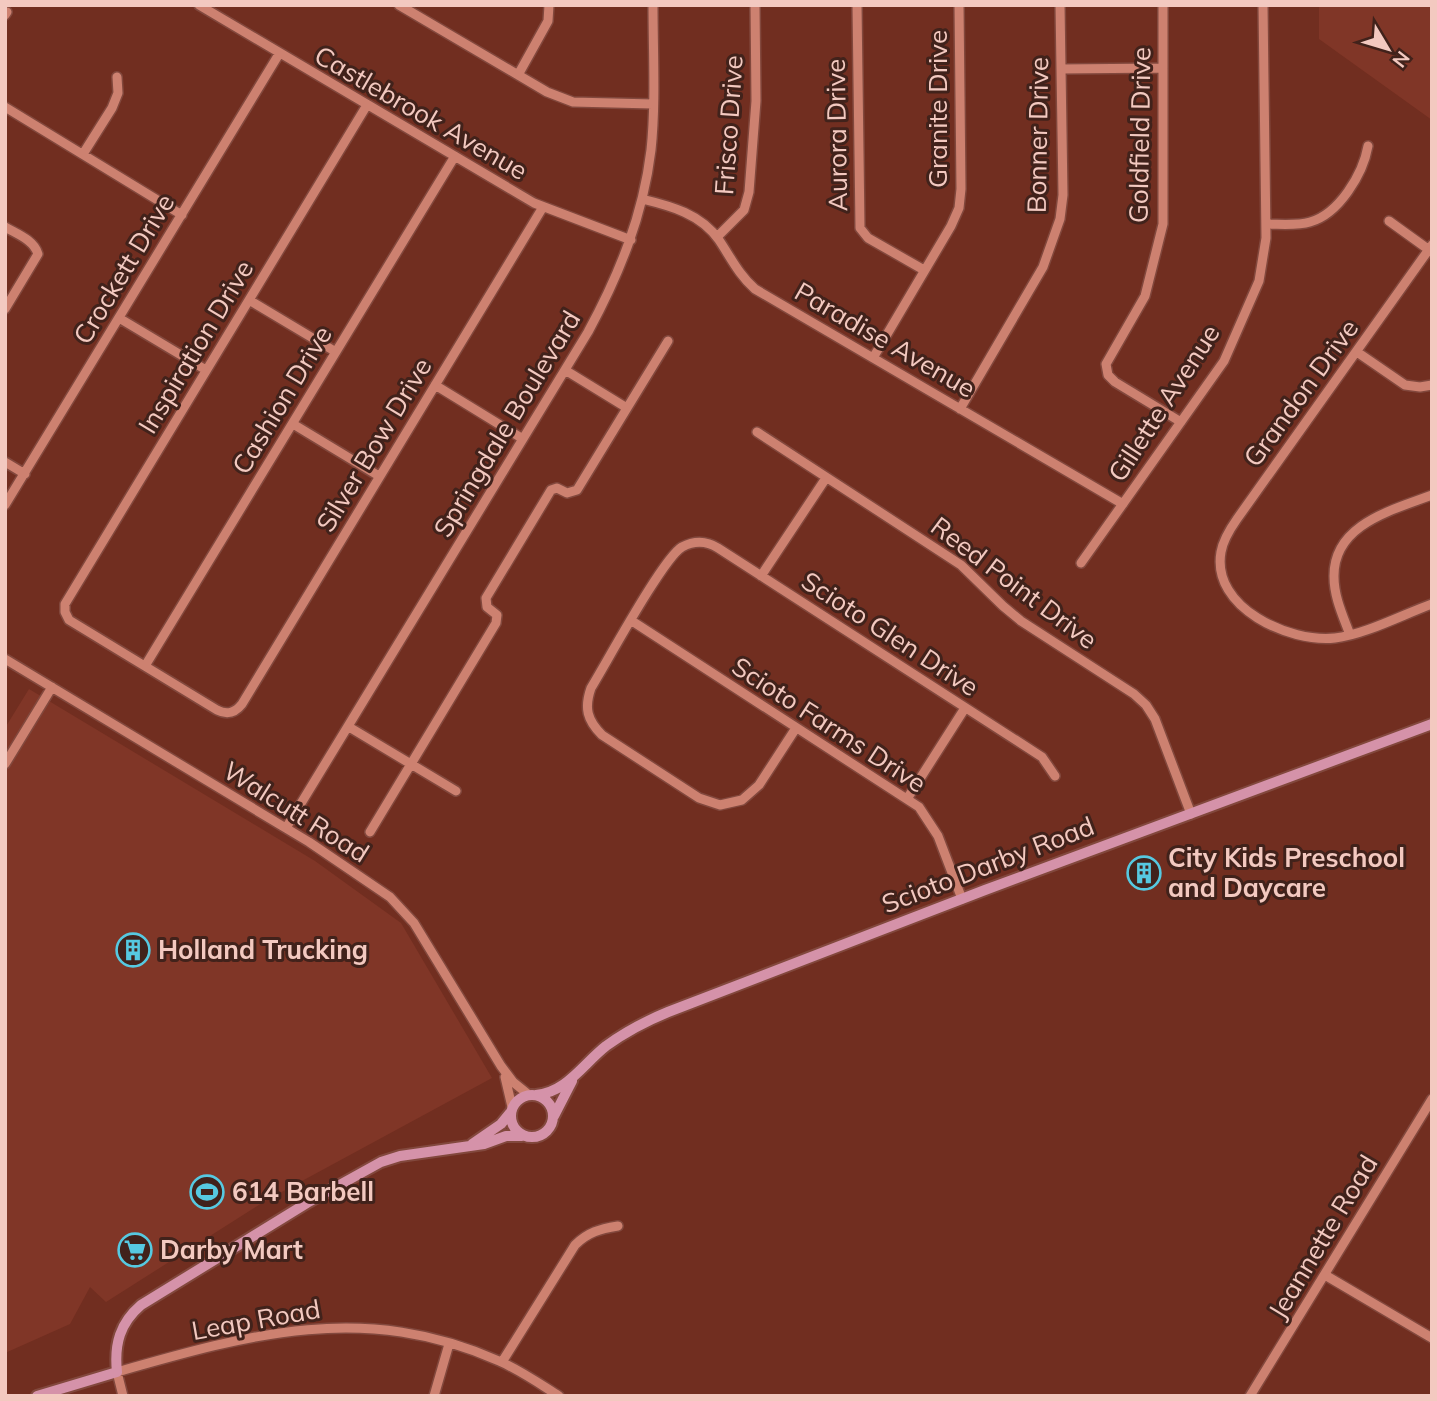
<svg xmlns="http://www.w3.org/2000/svg" width="1437" height="1401" viewBox="0 0 1437 1401" font-family="Mulish,sans-serif">
	<style>
		.built { fill: #803627 }
		.lines { fill: none; stroke-linecap: round; stroke-linejoin: round }
		.minor-casing { stroke: #82483d; stroke-width: 12 }
		.major-casing { stroke: #82483d; stroke-width: 14 }
		.minor { stroke: #cd8170; stroke-width: 9 }
		.major { stroke: #d592a9; stroke-width: 10 }
		.labels { text-anchor: middle; stroke-width: 6; stroke-linejoin: round; paint-order: stroke }
		.street-label { font-size: 26px; fill: #f3c9c0; stroke: #41221b }
		.poi-label { font-size: 26px; font-weight: bold; fill: #f3c9c0; stroke: #41221b; text-anchor: start }
	</style>
	<rect width="100%" height="100%" fill="#712e20"/>
	<path class="built" d="M 1319,5 L 1432,5 L 1432,120 L 1319,39 Z
		M 29,689 L 315,861 L 401,923 L 492,1078 L 265,1201 L 106,1302 L 90,1287 L 70,1324 L 5,1353 L 5,728 Z"/>
	<g class="lines">
		<defs>
			<path id="minor" d="M 199,5 L 534,203 L 631,240
				M 399,5 L 547,92 L 573,102 L 653,104
				M 857,5 L 860,228 L 868,238 L 924,270
				M 1163,5 L 1163,224 L 1145,296 L 1106,364 L 1108,375 L 1115,382 L 1181,422
				M 5,15 L 7,12
				M 1061,69 L 1163,68
				M 518,75 L 548,21 L 549,5
				M 367,105 L 65,604 L 65,612 L 69,620 L 217,710 C 227,715 235,713 242,704 L 543,207
				M 5,107 L 182,215
				M 83,154 L 112,108 L 118,93 L 117,77
				M 642,199 C 671,206 701,214 719,240 C 731,258 739,275 755,289 L 1123,504
				M 1389,221 L 1432,252
				M 1266,224 C 1280,224 1296,226 1310,222 C 1339,214 1363,174 1368,146
				M 5,227 C 17,234 34,240 38,254 L 5,309
				M 717,237 L 744,210 L 749,192 L 756,101 L 755,5
				M 1432,245 L 1237,519 C 1230,529 1223,540 1221,552 C 1211,608 1290,643 1335,638 C 1364,635 1404,614 1432,604
				M 249,300 L 336,352
				M 119,318 L 206,370
				M 1357,352 L 1405,385 L 1420,387 L 1432,385
				M 873,358 L 951,226 L 959,208 L 961,189 L 959,5
				M 565,370 L 627,408
				M 435,385 L 523,439
				M 960,409 L 1043,267 L 1060,219 L 1063,195 L 1060,5
				M 293,424 L 379,476
				M 757,432 L 961,565 L 1003,606 L 1021,621 L 1134,694 L 1146,705 L 1155,719 L 1191,814
				M 5,462 L 25,474
				M 5,505 L 279,54
				M 1081,563 L 1224,361 L 1259,281 L 1266,238 L 1263,5
				M 761,576 L 826,478
				M 632,621 L 919,807 L 938,836 L 962,899
				M 1350,635 C 1343,616 1334,597 1334,577 C 1333,524 1393,510 1432,495
				M 5,659 L 309,842 L 390,897 L 414,923 L 501,1066 L 513,1082 L 529,1095
				M 145,666 L 455,156
				M 349,727 L 456,791
				M 796,728 L 759,785 L 742,800 L 720,805 L 699,798 L 602,735 C 587,720 584,708 591,688 C 607,662 663,558 682,547 C 695,540 707,541 718,548 L 1042,757 L 1055,776
				M 5,764 L 52,687
				M 907,799 L 965,708
				M 286,828 L 588,332 C 619,275 643,216 651,150 C 656,103 653,53 653,5
				M 370,832 L 496,623 L 497,615 L 487,607 L 486,598 L 551,490 L 557,488 L 567,493 L 577,490 L 668,341
				M 505,1077 L 512,1107
				M 1325,1275 L 1432,1338
				M 502,1362 L 575,1245 C 588,1232 600,1229 618,1226
				M 123,1396 L 117,1372 C 250,1334 365,1301 499,1361 C 520,1370 540,1384 559,1396
				M 434,1396 L 449,1344
				M 1250,1396 L 1432,1099"/>
			<path id="major" d="M511 1116a21 21 0 1 1 42 0a21 21 0 1 1-42 0Z
				M 536,1095 C 567,1092 583,1064 606,1046 C 625,1032 646,1021 668,1012 L 985,890 L 1432,724
				M 554,1116 L 572,1081
				M 472,1144 L 501,1124 L 510,1113
				M 37,1396 L 117,1372 C 114,1344 120,1323 141,1305 L 307,1203 L 381,1162 L 400,1156 L 484,1144 L 506,1136 L 522,1136"/>
		</defs>
		<use href="#minor" class="minor-casing"/>
		<use href="#major" class="major-casing"/>
		<use href="#minor" class="minor"/>
		<use href="#major" class="major"/>
	</g>
	<defs>
		<symbol id="building-ring" viewBox="-11 -11 22 22"><circle r="9.5" fill="#41221b" stroke="#56c9e1" stroke-width="1.5"/><path d="M-4-6H4V6H1V3H-1V6H-4ZM-2.5-4.3h1.7v1.8h-1.7ZM.8-4.3h1.7v1.8H.8ZM-2.5-1h1.7V.8h-1.7ZM.8-1h1.7V.8H.8Z" fill="#56c9e1"/></symbol>
		<symbol id="stadium-ring" viewBox="-11 -11 22 22"><circle r="9.5" fill="#41221b" stroke="#56c9e1" stroke-width="1.5"/><path d="M0-5a6.5 5 0 1 0 0 10a6.5 5 0 1 0 0-10ZM-3.5-1.8h7v3.6h-7Z" fill="#56c9e1"/></symbol>
		<symbol id="supermarket-ring" viewBox="-11 -11 22 22"><circle r="9.5" fill="#41221b" stroke="#56c9e1" stroke-width="1.5"/><path d="M-6-5.5h2.5l.6 2H6L4.5 2H-2.5L-4.4-4H-6ZM-1.5 3.2a1.3 1.3 0 1 0 .1 0ZM3 3.2a1.3 1.3 0 1 0 .1 0Z" fill="#56c9e1"/></symbol>
	</defs>
	<g fill-rule="evenodd">
		<use href="#building-ring" x="1125" y="854" width="38" height="38"/>
		<use href="#building-ring" x="114" y="931" width="38" height="38"/>
		<use href="#stadium-ring" x="188" y="1173" width="38" height="38"/>
		<use href="#supermarket-ring" x="116" y="1231" width="38" height="38"/>
	</g>
	<g class="labels">
		<g class="street-label">
			<text transform="translate(938 109) rotate(-90)" y="9">Granite Drive</text>
			<text transform="translate(421 113) rotate(30)" y="9">Castlebrook Avenue</text>
			<text transform="translate(729 125) rotate(-86)" y="9">Frisco Drive</text>
			<text transform="translate(837 135) rotate(-91)" y="9">Aurora Drive</text>
			<text transform="translate(1038 135) rotate(-89)" y="9">Bonner Drive</text>
			<text transform="translate(1140 135) rotate(-89)" y="9">Goldfield Drive</text>
			<text transform="translate(124 269) rotate(-59)" y="9">Crockett Drive</text>
			<text transform="translate(885 340) rotate(30)" y="9">Paradise Avenue</text>
			<text transform="translate(196 347) rotate(-59)" y="9">Inspiration Drive</text>
			<text transform="translate(1301 393) rotate(-54)" y="9">Grandon Drive</text>
			<text transform="translate(282 400) rotate(-59)" y="9">Cashion Drive</text>
			<text transform="translate(1164 403) rotate(-57)" y="9">Gillette Avenue</text>
			<text transform="translate(507 424) rotate(-59)" y="9">Springdale Boulevard</text>
			<text transform="translate(374 445) rotate(-59)" y="9">Silver Bow Drive</text>
			<text transform="translate(1014 583) rotate(37)" y="9">Reed Point Drive</text>
			<text transform="translate(890 634) rotate(33)" y="9">Scioto Glen Drive</text>
			<text transform="translate(829 725) rotate(33)" y="9">Scioto Farms Drive</text>
			<text transform="translate(296 812) rotate(32)" y="9">Walcutt Road</text>
			<text transform="translate(988 865) rotate(-21)" y="9">Scioto Darby Road</text>
			<text transform="translate(1323 1237) rotate(-59)" y="9">Jeannette Road</text>
			<text transform="translate(256 1320) rotate(-10)" y="9">Leap Road</text>
		</g>
		<g class="poi-label">
			<text x="1168" y="867">City Kids Preschool<tspan x="1168" dy="30">and Daycare</tspan></text>
			<text x="158" y="959">Holland Trucking</text>
			<text x="232" y="1201">614 Barbell</text>
			<text x="160" y="1259">Darby Mart</text>
		</g>
	</g>
	<rect width="1437" height="1401" fill="none" stroke="#f3c9c0" stroke-width="14"/>
	<g transform="translate(1388 49) rotate(128)" stroke="#41221b" stroke-width="5" paint-order="stroke">
	<path d="M0-5L12 26L0 18L-12 26Z" fill="#f3c9c0"/>
	<text y="-10" font-size="19" font-weight="bold" text-anchor="middle" fill="#f3c9c0">N</text>
	</g>
</svg>
